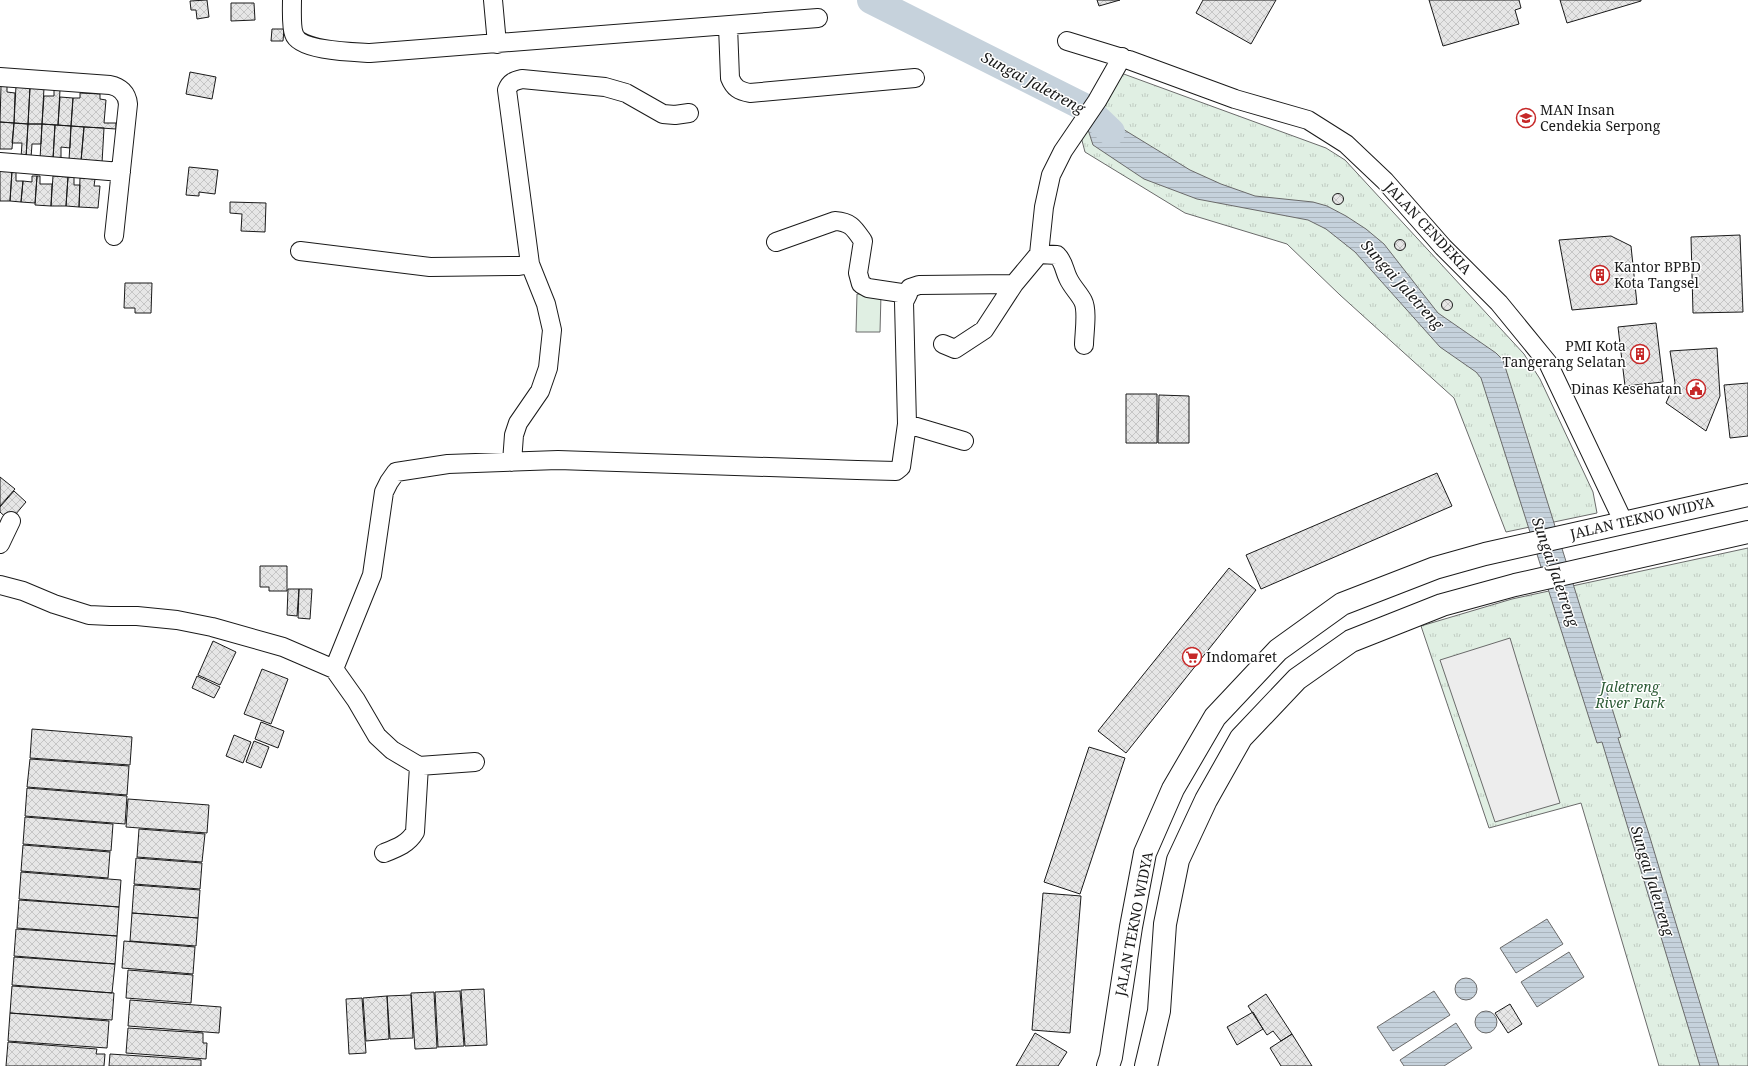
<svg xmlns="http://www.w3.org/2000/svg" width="1748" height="1066" viewBox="0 0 1748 1066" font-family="'Noto Serif',serif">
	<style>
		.grass { fill: url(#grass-tufts); stroke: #6a6a6a }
		.pitch { fill: #e0efe3; stroke: #6a6a6a }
		.parking { fill: #ededed; stroke: #6a6a6a }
		.water { fill: url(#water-rules); stroke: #6a6a6a }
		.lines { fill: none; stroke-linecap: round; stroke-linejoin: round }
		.river { stroke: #c6d2dc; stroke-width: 28 }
		.building { fill: url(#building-cross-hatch); stroke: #1a1a1a }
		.minor-casing { stroke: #1a1a1a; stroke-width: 20 }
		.major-casing { stroke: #1a1a1a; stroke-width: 24 }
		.minor { stroke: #fff; stroke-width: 18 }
		.major { stroke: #fff; stroke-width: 22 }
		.labels { text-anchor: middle; stroke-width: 3; stroke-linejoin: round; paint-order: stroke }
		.poi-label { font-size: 14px; fill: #1a1a1a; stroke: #fff; text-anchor: start }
		.street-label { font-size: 14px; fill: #1a1a1a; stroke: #fff }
		.park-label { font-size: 14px; font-style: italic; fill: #2b5a34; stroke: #fff }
		.water-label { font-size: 15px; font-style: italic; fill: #1a1a1a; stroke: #fff }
	</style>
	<defs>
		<pattern id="grass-tufts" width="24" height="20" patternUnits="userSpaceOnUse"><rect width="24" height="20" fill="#e0efe3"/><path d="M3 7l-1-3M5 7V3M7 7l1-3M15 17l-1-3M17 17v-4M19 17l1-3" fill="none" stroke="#c0ccc2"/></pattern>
		<pattern id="water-rules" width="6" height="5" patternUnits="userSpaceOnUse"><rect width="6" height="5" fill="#c6d2dc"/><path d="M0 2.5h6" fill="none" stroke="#aab4bc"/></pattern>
		<pattern id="building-cross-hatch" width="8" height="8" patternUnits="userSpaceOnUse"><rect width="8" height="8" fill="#e6e6e6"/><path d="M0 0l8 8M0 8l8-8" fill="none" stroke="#c5c5c5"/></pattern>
	</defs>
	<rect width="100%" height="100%" fill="#fff"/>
	<path class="grass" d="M 1121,73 L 1326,148 L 1345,160 L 1524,354 L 1540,379 L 1593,492 L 1597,513 L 1506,532 L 1454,398 L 1340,295 L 1287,244 L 1185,213 L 1085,152 L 1080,133 Z
		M 1748,548 L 1748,1066 L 1659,1066 L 1581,803 L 1489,828 L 1421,626 L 1512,599 Z"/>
	<path class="pitch" d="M 857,294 L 881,294 L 880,332 L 856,332 Z"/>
	<path class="parking" d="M 1510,638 L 1560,803 L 1495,822 L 1440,660 Z"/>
	<path class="water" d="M 1091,101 L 1112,119 L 1113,123 L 1190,170 L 1221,184 L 1255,196 L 1313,202 L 1327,206 L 1346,216 L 1366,229 L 1384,244 L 1438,313 L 1496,353 L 1503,360 L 1621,737 L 1618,738 L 1648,831 L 1719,1066 L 1700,1066 L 1602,742 L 1597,743 L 1481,378 L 1476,372 L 1440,347 L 1355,252 L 1326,229 L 1308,220 L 1197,199 L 1144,179 L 1093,145 L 1083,114 Z
		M 1547,919 L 1563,944 L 1516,973 L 1500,948 Z
		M 1569,952 L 1584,977 L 1537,1007 L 1521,982 Z
		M1455 989a11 11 0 1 1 22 0a11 11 0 1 1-22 0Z
		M 1434,991 L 1450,1015 L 1393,1051 L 1377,1027 Z
		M1475 1022a11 11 0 1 1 22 0a11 11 0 1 1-22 0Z
		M 1456,1023 L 1472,1048 L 1444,1066 L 1404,1066 L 1400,1060 Z"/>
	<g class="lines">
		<path class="river" d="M 871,0 L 1086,108 L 1111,132"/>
	</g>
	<path class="building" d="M 207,0 L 209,17 L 197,19 L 196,10 L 191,10 L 190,1 Z
		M 1097,0 L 1120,0 L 1099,6 Z
		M 1203,0 L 1276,0 L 1251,44 L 1196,13 Z
		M 1429,0 L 1519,0 L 1521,8 L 1515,10 L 1519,24 L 1443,46 Z
		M 1560,0 L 1641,0 L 1641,1 L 1567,23 Z
		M 231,3 L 254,3 L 255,20 L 231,21 Z
		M 272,29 L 284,29 L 283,41 L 271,41 Z
		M 190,72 L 216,77 L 212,99 L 186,94 Z
		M 1,86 L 7,86 L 7,92 L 15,93 L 14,123 L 0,122 Z
		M 16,86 L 30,87 L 28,124 L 14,123 Z
		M 30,87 L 44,88 L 42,124 L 28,124 Z
		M 54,90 L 60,90 L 58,125 L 42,124 L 44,96 L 54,96 Z
		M 80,93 L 100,94 L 100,99 L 106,100 L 104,123 L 116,123 L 116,129 L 71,126 L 73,98 L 80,98 Z
		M 60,97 L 73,98 L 71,126 L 58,125 Z
		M 0,122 L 14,123 L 12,149 L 0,149 Z
		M 14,123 L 28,124 L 26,158 L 21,158 L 22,143 L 12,143 Z
		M 28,124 L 42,124 L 41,144 L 32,144 L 31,158 L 26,158 Z
		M 42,124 L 55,125 L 53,159 L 40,159 Z
		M 55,125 L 71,126 L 70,148 L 61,147 L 61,160 L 53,159 Z
		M 71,126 L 84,127 L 81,161 L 69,160 Z
		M 84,127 L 104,128 L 102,163 L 81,161 Z
		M 189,167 L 218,170 L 215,194 L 199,192 L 199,196 L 186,195 Z
		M 0,170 L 12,171 L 10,201 L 0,201 Z
		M 12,171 L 16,171 L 16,181 L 23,181 L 21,202 L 10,201 Z
		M 32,176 L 37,176 L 35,203 L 21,202 L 23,181 L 32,182 Z
		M 37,176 L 40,176 L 40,184 L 52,184 L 51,206 L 35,205 Z
		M 53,176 L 68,177 L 66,206 L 51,206 Z
		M 68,177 L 74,177 L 74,185 L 80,185 L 79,207 L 66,206 Z
		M 80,178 L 95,179 L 94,186 L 100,186 L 98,208 L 79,207 Z
		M1332.5 199a5.5 5.5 0 1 1 11 0a5.5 5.5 0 1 1-11 0Z
		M 230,202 L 266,203 L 265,232 L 241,231 L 242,214 L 230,213 Z
		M 1740,235 L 1743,312 L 1693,313 L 1691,237 Z
		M 1611,236 L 1631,246 L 1637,304 L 1572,310 L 1559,240 Z
		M1394.5 245a5.5 5.5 0 1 1 11 0a5.5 5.5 0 1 1-11 0Z
		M 125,283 L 152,283 L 151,313 L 135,313 L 135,308 L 124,308 Z
		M1441.5 305a5.5 5.5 0 1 1 11 0a5.5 5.5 0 1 1-11 0Z
		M 1656,323 L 1663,382 L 1625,386 L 1618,327 Z
		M 1717,348 L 1720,396 L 1706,431 L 1666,403 L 1675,383 L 1670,351 Z
		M 1748,383 L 1748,436 L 1730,438 L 1724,385 Z
		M 1126,394 L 1157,394 L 1157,443 L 1126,443 Z
		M 1159,395 L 1189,396 L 1189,443 L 1158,443 Z
		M 1437,473 L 1452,506 L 1261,589 L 1246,555 Z
		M 0,477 L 15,489 L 0,506 Z
		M 14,491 L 26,502 L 10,521 L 0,512 L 0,507 Z
		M 260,566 L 287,566 L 287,591 L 269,591 L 269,587 L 260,587 Z
		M 1229,568 L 1256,590 L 1126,753 L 1098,731 Z
		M 288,589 L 299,589 L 297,616 L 287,615 Z
		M 299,589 L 312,589 L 310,619 L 298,618 Z
		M 213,641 L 236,652 L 220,685 L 198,675 Z
		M 262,669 L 288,679 L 271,724 L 244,714 Z
		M 197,676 L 220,687 L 214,698 L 192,688 Z
		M 261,722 L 284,731 L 278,748 L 255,739 Z
		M 32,729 L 132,737 L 130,765 L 30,758 Z
		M 234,735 L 251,742 L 243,763 L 226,756 Z
		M 254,741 L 269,747 L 261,768 L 246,762 Z
		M 1089,747 L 1125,758 L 1080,894 L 1044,882 Z
		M 30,759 L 129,766 L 127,795 L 27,787 Z
		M 27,788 L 127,796 L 125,824 L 25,816 Z
		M 128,799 L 209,805 L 207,833 L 126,827 Z
		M 25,817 L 113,824 L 111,851 L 23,844 Z
		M 139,829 L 205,834 L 202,862 L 137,857 Z
		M 23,845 L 110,852 L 108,878 L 21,871 Z
		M 136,858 L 202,863 L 200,889 L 134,884 Z
		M 21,872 L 121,880 L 119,907 L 19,899 Z
		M 134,885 L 200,890 L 198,918 L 132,913 Z
		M 1043,893 L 1081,896 L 1070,1033 L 1032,1030 Z
		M 19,900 L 119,907 L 117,936 L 17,928 Z
		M 132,913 L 198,918 L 196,946 L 130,941 Z
		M 16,929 L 117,936 L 115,964 L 14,956 Z
		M 124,941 L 195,947 L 193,974 L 122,968 Z
		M 14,957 L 115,964 L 112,993 L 12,985 Z
		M 128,970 L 193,975 L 191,1003 L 126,998 Z
		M 12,986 L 114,993 L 112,1020 L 10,1013 Z
		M 484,989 L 487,1045 L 465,1046 L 461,990 Z
		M 460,991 L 464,1046 L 438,1047 L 435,992 Z
		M 434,992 L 437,1048 L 415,1049 L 411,993 Z
		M 1266,994 L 1292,1034 L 1281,1041 L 1273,1031 L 1267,1035 L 1248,1006 Z
		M 411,995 L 413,1038 L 390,1039 L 387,996 Z
		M 387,996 L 389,1039 L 366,1041 L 363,998 Z
		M 362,998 L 366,1053 L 349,1054 L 346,999 Z
		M 130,1000 L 221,1007 L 219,1033 L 128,1026 Z
		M 1510,1004 L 1522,1024 L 1508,1033 L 1495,1013 Z
		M 1253,1012 L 1263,1029 L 1237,1045 L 1227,1027 Z
		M 10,1013 L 109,1021 L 107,1048 L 8,1041 Z
		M 128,1028 L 203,1033 L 203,1043 L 207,1043 L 206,1059 L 126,1053 Z
		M 1035,1033 L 1067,1052 L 1058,1066 L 1016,1066 Z
		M 1292,1034 L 1312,1066 L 1281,1066 L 1270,1048 Z
		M 8,1042 L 97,1049 L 96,1054 L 105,1054 L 104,1066 L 6,1066 Z
		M 110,1054 L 201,1060 L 201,1066 L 109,1066 Z"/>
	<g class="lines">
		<defs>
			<path id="minor" d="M 292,0 C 292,9 291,27 294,34 C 299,51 354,52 370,53 L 818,18
				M 493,0 L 497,44
				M 728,26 L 730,78 C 734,88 739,91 750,93 L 915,78
				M 1067,41 L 1129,60 L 1235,99 L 1308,120 L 1346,144 L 1385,181 L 1443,247 L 1499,303 L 1548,363 L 1624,523
				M 0,77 L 110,85 C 120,87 127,93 128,104 L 114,236
				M 0,162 L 121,172
				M 300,251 L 430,267 L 519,266 L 530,264 L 507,90 C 510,82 514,81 522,79 L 605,87 L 626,93 L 663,114 L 675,115 L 689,113
				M 1039,254 L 1057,255 C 1064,262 1064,270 1068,278 C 1072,287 1079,293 1083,301 C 1088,311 1084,334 1084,345
				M 908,294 L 910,288 L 919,285 L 1014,284 L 1039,254 L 1044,207 L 1051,175 L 1063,151 L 1097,101 L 1122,57
				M 943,344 L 955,349 L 984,330 L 1014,284
				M 907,424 L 964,441
				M 512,462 L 514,435 L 518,423 L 540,391 L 548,368 L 552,330 L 546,304 L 530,264
				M 0,544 L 11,521
				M 0,585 L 23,591 L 54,604 L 89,615 L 110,616 L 137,616 L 177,620 L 212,627 L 283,647 L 334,669 L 356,700 L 377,736 L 392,750 L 419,766 L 475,762
				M 334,669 L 372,575 L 384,492 L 389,482 L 396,472 L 448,464 L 558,460 L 857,470 L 896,471 L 901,467 L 907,424 L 904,302 L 908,294 L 868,288 L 861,284 L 858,273 L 863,241 C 854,228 851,222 835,221 L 776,242
				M 384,853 C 397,848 408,844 415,832 L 419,766"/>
			<path id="major" d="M 1108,1066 L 1111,1057 L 1131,927 L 1145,853 L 1173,789 L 1215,717 L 1278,650 L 1342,604 L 1435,568 L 1485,554 L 1748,495
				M 1146,1066 L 1159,1011 L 1165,924 L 1178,860 L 1206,800 L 1241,738 L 1297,679 L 1351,641 L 1442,605 L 1515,585 L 1748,532"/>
		</defs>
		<use href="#minor" class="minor-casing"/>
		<use href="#major" class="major-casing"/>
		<use href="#minor" class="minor"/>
		<use href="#major" class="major"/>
	</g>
	<defs>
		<symbol id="school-ring" viewBox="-11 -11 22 22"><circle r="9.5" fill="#fff" stroke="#c62828" stroke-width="1.5"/><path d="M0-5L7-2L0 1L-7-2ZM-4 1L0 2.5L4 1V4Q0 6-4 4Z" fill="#c62828"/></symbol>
		<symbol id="building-ring" viewBox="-11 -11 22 22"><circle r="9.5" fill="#fff" stroke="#c62828" stroke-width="1.5"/><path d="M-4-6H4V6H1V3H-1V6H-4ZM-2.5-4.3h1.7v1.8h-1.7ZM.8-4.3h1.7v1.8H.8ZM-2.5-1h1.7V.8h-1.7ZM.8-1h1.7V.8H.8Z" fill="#c62828"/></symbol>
		<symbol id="civic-ring" viewBox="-11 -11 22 22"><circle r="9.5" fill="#fff" stroke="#c62828" stroke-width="1.5"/><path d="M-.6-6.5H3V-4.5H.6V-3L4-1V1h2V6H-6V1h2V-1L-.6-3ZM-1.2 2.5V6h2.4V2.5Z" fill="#c62828"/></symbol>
		<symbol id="supermarket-ring" viewBox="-11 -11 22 22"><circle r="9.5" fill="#fff" stroke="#c62828" stroke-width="1.5"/><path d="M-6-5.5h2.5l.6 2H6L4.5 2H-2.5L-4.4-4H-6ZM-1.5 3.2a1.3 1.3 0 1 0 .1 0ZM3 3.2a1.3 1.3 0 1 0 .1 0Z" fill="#c62828"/></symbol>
	</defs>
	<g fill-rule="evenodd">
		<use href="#school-ring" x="1515" y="107" width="22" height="22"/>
		<use href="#building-ring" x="1589" y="264" width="22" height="22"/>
		<use href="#building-ring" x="1629" y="343" width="22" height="22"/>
		<use href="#civic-ring" x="1685" y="378" width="22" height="22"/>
		<use href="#supermarket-ring" x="1181" y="646" width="22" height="22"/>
	</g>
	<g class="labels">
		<g class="poi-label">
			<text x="1540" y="115">MAN Insan<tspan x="1540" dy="16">Cendekia Serpong</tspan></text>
			<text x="1614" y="272">Kantor BPBD<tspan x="1614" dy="16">Kota Tangsel</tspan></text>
			<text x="1626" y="351" text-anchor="end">PMI Kota<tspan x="1626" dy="16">Tangerang Selatan</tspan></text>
			<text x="1682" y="394" text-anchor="end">Dinas Kesehatan</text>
			<text x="1206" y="662">Indomaret</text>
		</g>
		<g class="street-label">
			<text transform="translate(1428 228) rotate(47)" y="5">JALAN CENDEKIA</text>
			<text transform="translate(1642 518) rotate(-13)" y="5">JALAN TEKNO WIDYA</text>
			<text transform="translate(1134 924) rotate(-79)" y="5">JALAN TEKNO WIDYA</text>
		</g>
		<g class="park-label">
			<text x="1630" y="692">Jaletreng<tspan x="1630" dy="16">River Park</tspan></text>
		</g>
		<g class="water-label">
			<text transform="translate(1033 83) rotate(28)" y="5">Sungai Jaletreng</text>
			<text transform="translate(1402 285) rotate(48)" y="5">Sungai Jaletreng</text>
			<text transform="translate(1555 572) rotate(71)" y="5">Sungai Jaletreng</text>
			<text transform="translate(1652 881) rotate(73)" y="5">Sungai Jaletreng</text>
		</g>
	</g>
</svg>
